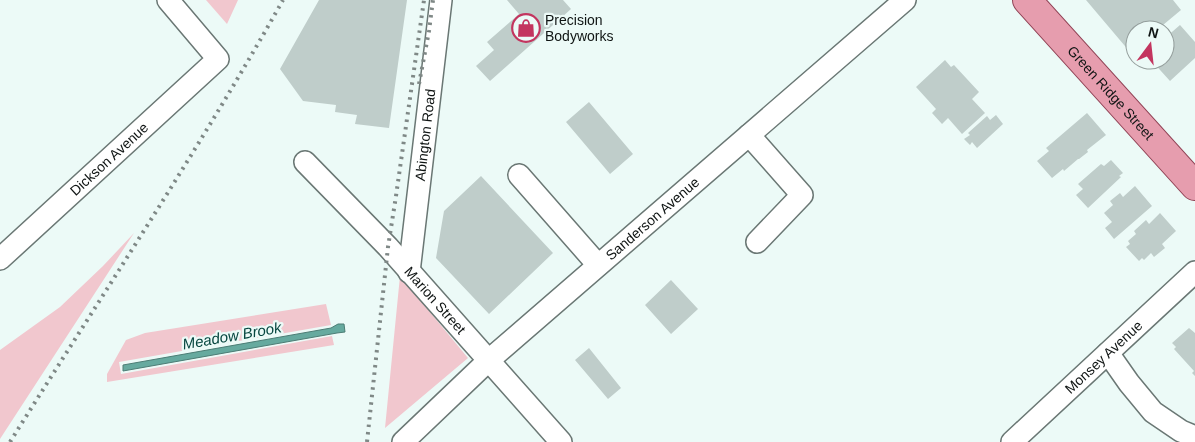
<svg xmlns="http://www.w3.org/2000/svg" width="1195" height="442" viewBox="0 0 1195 442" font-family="Arial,sans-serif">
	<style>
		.green { fill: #f1c7ce }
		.water { fill: #66aa9f; stroke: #4c7d75 }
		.building { fill: #bfcdca }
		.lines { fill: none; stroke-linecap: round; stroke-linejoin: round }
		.minor-casing { stroke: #6a7774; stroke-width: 24 }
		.major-casing { stroke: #904255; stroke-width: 30 }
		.minor { stroke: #fff; stroke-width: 21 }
		.major { stroke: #e69dae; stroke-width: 28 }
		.rail { stroke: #7f8886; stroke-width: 4; stroke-dasharray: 2.5 5; stroke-linecap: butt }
		.labels { text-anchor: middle; stroke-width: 4.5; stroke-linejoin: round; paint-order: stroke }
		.poi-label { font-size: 14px; fill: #0f1413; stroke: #ecfaf7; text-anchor: start }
		.street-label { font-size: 14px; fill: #0f1413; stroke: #ecfaf7 }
		.water-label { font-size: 15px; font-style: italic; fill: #06463f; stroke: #ecfaf7 }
	</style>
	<rect width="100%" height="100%" fill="#ecfaf7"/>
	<path class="green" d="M 206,0 L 238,0 L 227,24 Z
		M 134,233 L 0,439 L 0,350 L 60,307 L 103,266 Z
		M 400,276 L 468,358 L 385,428 Z
		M 326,304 L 331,325 L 119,362 L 121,374 L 332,336 L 334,345 L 107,382 L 107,374 L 126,340 L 145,333 Z"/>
	<path class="water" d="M 338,324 L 344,324 L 345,332 L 337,333 L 123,371 L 123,365 L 331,328 Z"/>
	<path class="building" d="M 319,0 L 407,0 L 389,128 L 355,124 L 357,115 L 335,112 L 336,105 L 303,101 L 280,69 Z
		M 507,0 L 563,0 L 571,9 L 490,81 L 476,66 L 494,50 L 487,42 L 519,14 Z
		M 1086,0 L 1173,0 L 1181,10 L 1157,30 L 1135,30 L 1135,48 L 1130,52 Z
		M 1180,25 L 1195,42 L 1195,58 L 1170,81 L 1151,60 L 1165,60 L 1165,38 Z
		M 945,60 L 951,67 L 954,65 L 979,92 L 972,99 L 985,113 L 962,134 L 948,118 L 942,124 L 932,113 L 936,109 L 916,87 Z
		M 589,102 L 633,154 L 610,174 L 566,122 Z
		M 1087,113 L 1106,135 L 1087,150 L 1088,152 L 1079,159 L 1078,159 L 1064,171 L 1063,169 L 1052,178 L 1037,161 L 1049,151 L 1046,148 Z
		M 996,115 L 1003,124 L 977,148 L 972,142 L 970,145 L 964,139 L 970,135 L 968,133 L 987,116 L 990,120 Z
		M 1111,160 L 1123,173 L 1119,176 L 1121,177 L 1088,208 L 1076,195 L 1083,189 L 1078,184 L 1101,164 L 1104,166 Z
		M 481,176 L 553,253 L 489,314 L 436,258 L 444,211 Z
		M 1135,186 L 1152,206 L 1114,239 L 1105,228 L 1112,222 L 1104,213 L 1113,205 L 1110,201 L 1120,193 L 1123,197 Z
		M 1160,213 L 1176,231 L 1162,244 L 1165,248 L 1154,257 L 1151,253 L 1144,260 L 1142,258 L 1139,261 L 1126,247 L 1130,244 L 1128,241 L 1136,234 L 1134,231 L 1146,220 L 1149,224 Z
		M 671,280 L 698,309 L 671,334 L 645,305 Z
		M 1189,328 L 1195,333 L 1195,376 L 1192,373 L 1194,371 L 1174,349 L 1176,347 L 1172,343 Z
		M 589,348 L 621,388 L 608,399 L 575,360 Z"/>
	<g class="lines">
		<defs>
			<g id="minor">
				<path d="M 749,135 L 802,195 L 757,242"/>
				<path id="s1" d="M 305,162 L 388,247 L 561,442"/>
				<path d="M 519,175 L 598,265"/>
				<path id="s2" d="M 0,259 L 218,59 L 168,0"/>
				<path id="s3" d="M 409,272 L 441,0"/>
				<path d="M 1108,353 L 1129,383 L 1153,412 L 1181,431 L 1193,436 L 1195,438"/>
				<path id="s4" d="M 403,442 L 489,360 L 905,0"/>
				<path id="s5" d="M 1012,442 L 1195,272"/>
			</g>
			<g id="major">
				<path id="s6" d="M 1027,0 L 1195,186"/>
			</g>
		</defs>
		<use href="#minor" class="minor-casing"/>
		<use href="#major" class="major-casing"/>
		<use href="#minor" class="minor"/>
		<use href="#major" class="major"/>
		<path class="rail" d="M 419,84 L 429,31 L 433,0
			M 10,442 C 102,295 198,151 283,0
			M 367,442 L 388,247 L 396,196 L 424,0"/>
	</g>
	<defs>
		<symbol id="shop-ring" viewBox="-11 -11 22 22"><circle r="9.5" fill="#ecfaf7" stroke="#c3355f" stroke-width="1.5"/><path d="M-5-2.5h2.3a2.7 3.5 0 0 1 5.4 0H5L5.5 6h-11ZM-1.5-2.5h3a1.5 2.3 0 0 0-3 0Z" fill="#c3355f"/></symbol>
	</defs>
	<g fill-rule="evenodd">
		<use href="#shop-ring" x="510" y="12" width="32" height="32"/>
	</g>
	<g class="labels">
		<g class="poi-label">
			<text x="545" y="25">Precision<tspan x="545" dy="16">Bodyworks</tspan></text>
		</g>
		<g class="street-label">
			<text dy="5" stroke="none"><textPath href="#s6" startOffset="125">Green Ridge Street</textPath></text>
			<text dy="5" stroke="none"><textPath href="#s3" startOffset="138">Abington Road</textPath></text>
			<text dy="5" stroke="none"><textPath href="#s2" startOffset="148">Dickson Avenue</textPath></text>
			<text dy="5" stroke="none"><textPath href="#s4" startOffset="335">Sanderson Avenue</textPath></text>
			<text dy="5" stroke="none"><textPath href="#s1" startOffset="190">Marion Street</textPath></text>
			<text dy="5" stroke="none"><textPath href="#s5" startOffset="125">Monsey Avenue</textPath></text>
		</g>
		<g class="water-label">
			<text transform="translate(232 336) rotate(-10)" y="5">Meadow Brook</text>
		</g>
	</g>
	<g transform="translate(1150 45) rotate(15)"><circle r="24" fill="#ecfaf7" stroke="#949e9c"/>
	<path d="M0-4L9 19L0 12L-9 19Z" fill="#c3355f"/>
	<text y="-8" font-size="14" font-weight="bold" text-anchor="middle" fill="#0f1413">N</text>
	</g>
</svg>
